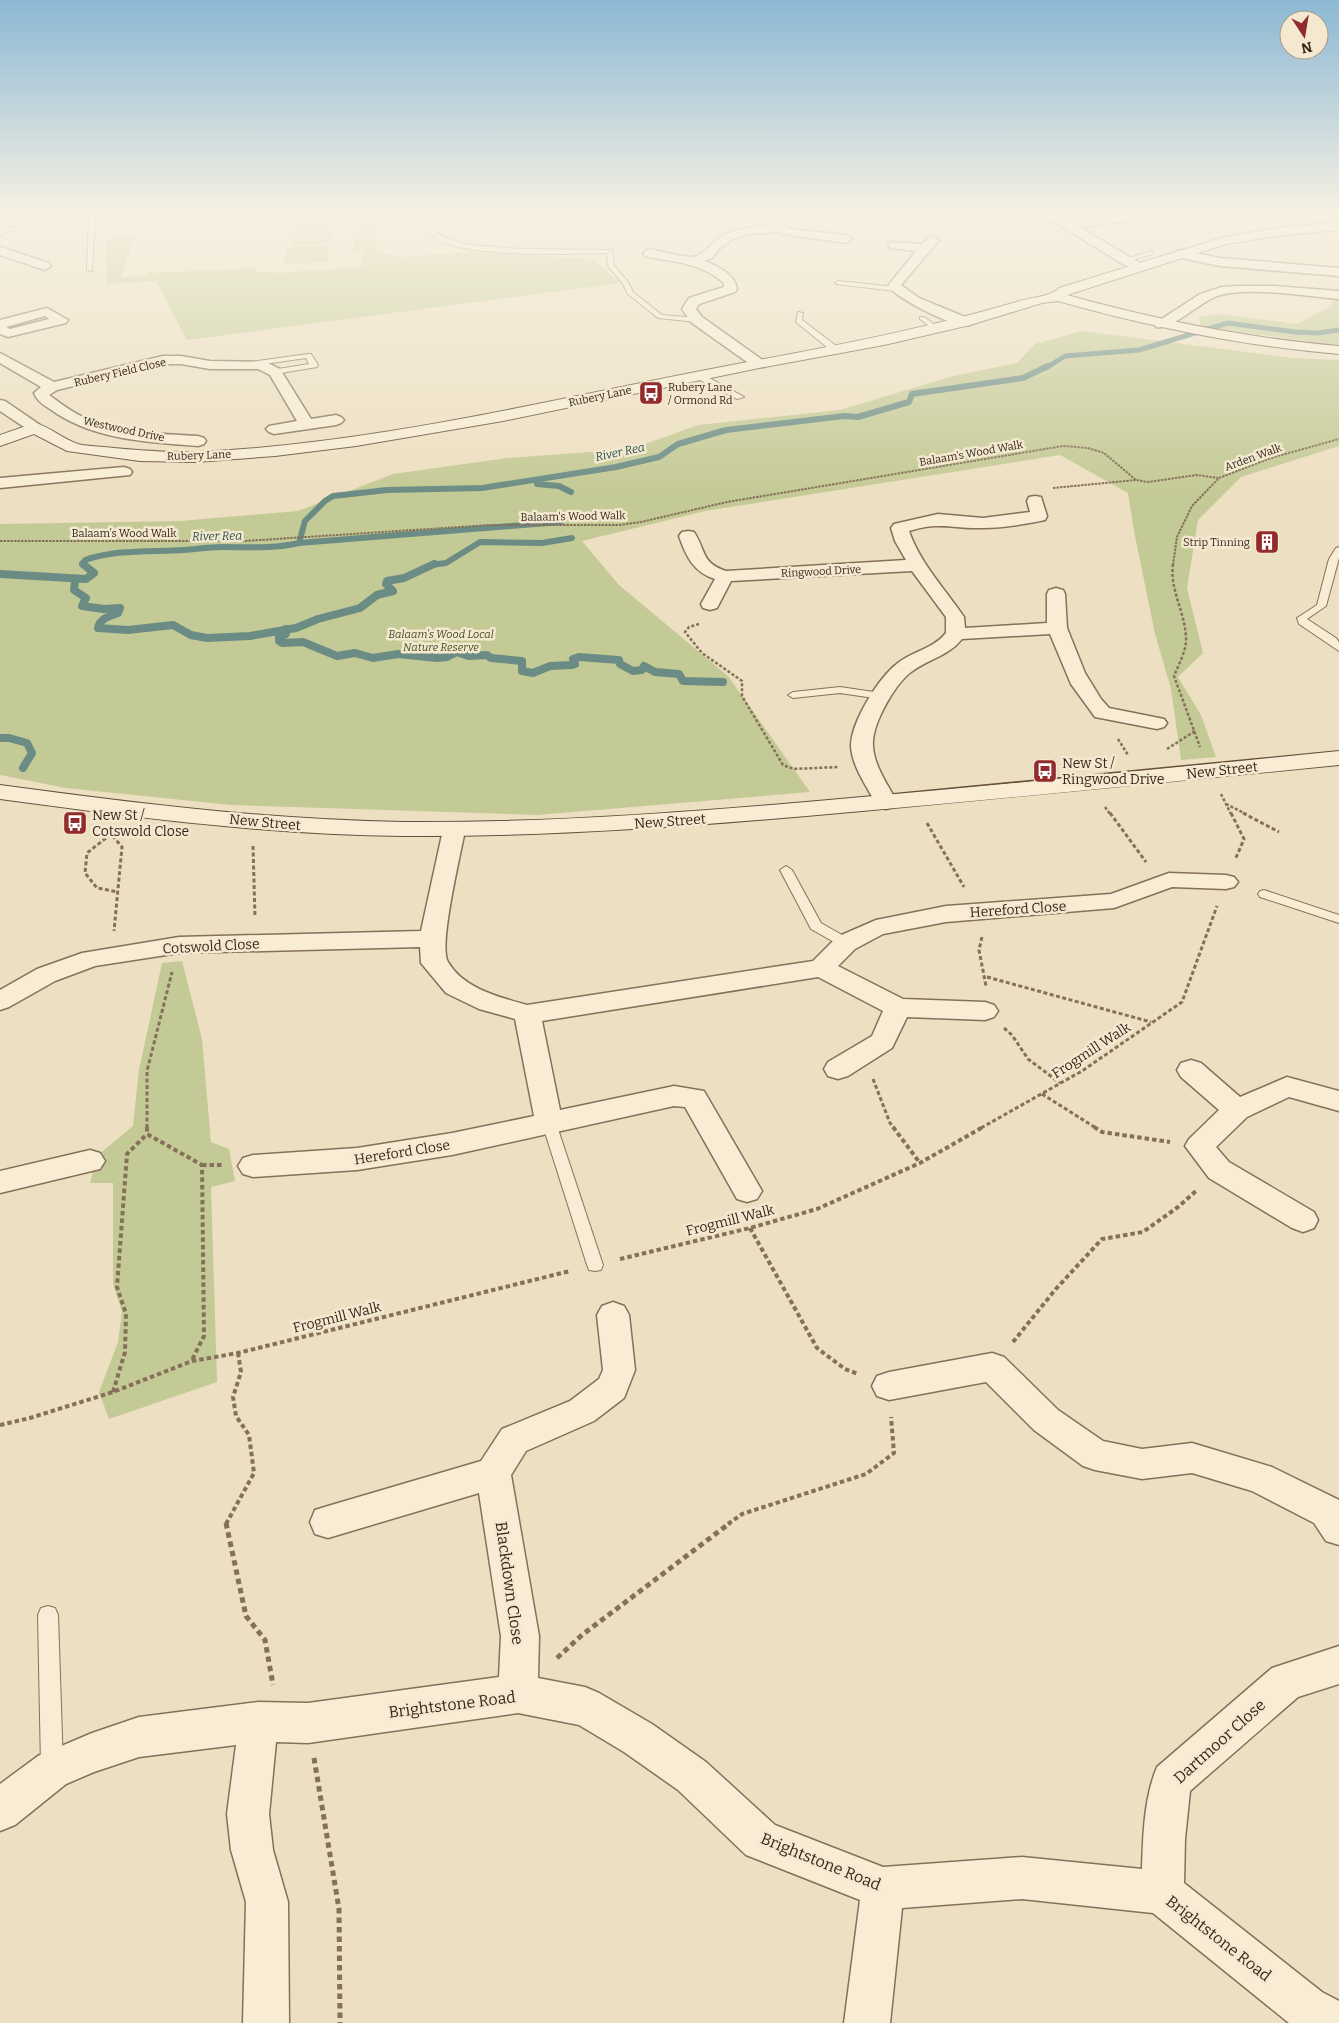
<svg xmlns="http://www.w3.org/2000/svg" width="1339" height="2023" viewBox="0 0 1339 2023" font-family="Bitter,serif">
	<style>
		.green { fill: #c4ca95 }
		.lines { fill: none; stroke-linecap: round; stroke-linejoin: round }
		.stream-far2 { stroke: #6b8c84; stroke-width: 5 }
		.stream-far1 { stroke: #6b8c84; stroke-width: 6 }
		.stream { stroke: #6b8c84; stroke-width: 8 }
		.lane-casing { stroke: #857059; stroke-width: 2 }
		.street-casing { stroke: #857059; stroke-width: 3 }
		.secondary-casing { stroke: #67513c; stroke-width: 2 }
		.path-far4 { stroke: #857059; stroke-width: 2; stroke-dasharray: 2.5 1; stroke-linecap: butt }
		.path-far3 { stroke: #857059; stroke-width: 2.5; stroke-dasharray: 3 2; stroke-linecap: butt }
		.path-far2 { stroke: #857059; stroke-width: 3; stroke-dasharray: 4 2.5; stroke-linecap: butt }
		.path-far1 { stroke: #857059; stroke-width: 4; stroke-dasharray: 4.5 3; stroke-linecap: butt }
		.path { stroke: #857059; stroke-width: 5; stroke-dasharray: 5.5 4; stroke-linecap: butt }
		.lane { fill: #f8edd4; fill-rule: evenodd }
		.street { fill: #f8edd4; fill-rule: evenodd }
		.secondary { fill: #f8edd4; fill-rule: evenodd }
		.labels { text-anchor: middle; stroke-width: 5; stroke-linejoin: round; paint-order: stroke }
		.far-street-label { font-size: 11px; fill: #35291d; stroke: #f4e9d0 }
		.far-poi-label { font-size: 11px; fill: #35291d; stroke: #f4e9d0; text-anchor: start }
		.far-park-label { font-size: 11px; font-style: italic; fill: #465124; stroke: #f4e9d0 }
		.far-water-label { font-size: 12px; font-style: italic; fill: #2c5552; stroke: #f4e9d0 }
		.poi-label { font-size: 14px; fill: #35291d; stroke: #f4e9d0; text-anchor: start }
		.street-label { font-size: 14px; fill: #35291d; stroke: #f4e9d0 }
		.near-street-label { font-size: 16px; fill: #35291d; stroke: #f4e9d0 }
	</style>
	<rect width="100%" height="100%" fill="#eddfc1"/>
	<path class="green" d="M 355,222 L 377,222 L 377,251 L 399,257 L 469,252 L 593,259 L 620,283 L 187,340 L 156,281 L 107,284 L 106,239 L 135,237 L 121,277 L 147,276 L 148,273 L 257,268 L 257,272 L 276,271 L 276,273 L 362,267 L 362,252 L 353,252 Z
		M 332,223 L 331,243 L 293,245 L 295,225 Z
		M 329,246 L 328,262 L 284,264 L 286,247 Z
		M 1333,298 L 1339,298 L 1339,345 L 1202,327 L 1198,317 L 1219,314 L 1298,324 L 1332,305 Z
		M 1082,331 L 1293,358 L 1339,360 L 1339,446 L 1241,477 L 1198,520 L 1187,588 L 1203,653 L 1178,677 L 1201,715 L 1216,757 L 1181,760 L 1171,689 L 1155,634 L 1134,531 L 1128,493 L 1060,455 L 705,511 L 582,541 L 619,585 L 728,676 L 810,792 L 537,815 L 231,805 L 66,788 L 0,775 L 0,524 L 180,521 L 298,511 L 393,474 L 507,458 L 631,449 L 698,425 L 840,410 L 953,376 L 1017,363 L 1035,344 Z
		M 182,961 L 202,1039 L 211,1142 L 229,1149 L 235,1181 L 211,1187 L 217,1382 L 109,1419 L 99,1392 L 118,1342 L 122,1312 L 113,1284 L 113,1183 L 90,1183 L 97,1156 L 133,1126 L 139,1070 L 162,963 Z"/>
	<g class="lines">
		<path class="stream-far2" d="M 1046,368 L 1065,356 L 1139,350 L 1228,323 L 1295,332 L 1318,333 L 1339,330"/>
		<path class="stream-far1" d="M 537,484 L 559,486 L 571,492
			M 299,543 L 561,522
			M 83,565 L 85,560 C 118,549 150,552 184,550 C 197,549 209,547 222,547 C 248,547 273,549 299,543 L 305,521 L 325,501 L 333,496 L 387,490 L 482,488 L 616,467 L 659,457 L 678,444 L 726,430 L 844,416 L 858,417 L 909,402 L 912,394 L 1023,378 L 1048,366
			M 431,565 L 446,563 L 480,542 L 542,543 L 572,538"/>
		<path class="stream" d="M 0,574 L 86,579 L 94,573 L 83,564
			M 75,580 L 74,590 L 86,598 L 82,606 L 104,609 L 120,608 L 118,613 C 110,616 100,618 98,628 L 128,630 L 173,625 L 191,635 L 207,638 L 250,636 L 296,628 L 318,619 L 360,608 L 377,595 L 393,591 L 386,584 L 387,581 L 404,578 L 434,564
			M 286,629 L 286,634 L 279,637 L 279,641 L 282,643 L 303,642 L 337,656 L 355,653 L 373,658 L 398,654 L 437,658 L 447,657 L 457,652 L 468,656 L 487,655 L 491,658 L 522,661 L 522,671 L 533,673 L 550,666 L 572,665 L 575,664 L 573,659 L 579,657 L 619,660 L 620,664 L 633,671 L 642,670 L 644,666 L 655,672 L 679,674 L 683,681 L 723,682
			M 0,738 L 9,738 L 27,743 L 32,753 L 23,768"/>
		<defs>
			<path id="lane" d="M 79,210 L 124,210 L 95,213 L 92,271 L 87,270 L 89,213 L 45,219 L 0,235 L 0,231 L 43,216 Z
				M 245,210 L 251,210 L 245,218 L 242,216 Z
				M 413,210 L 420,210 L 437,233 L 453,241 L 471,245 L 521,249 L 612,250 L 614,266 L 628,282 L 633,292 L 662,315 L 697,318 L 700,320 L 697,322 L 658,318 L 628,294 L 623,284 L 608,266 L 607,253 C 569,254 464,258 435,238 C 426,231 421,219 413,210 Z
				M 1151,251 L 1153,252 L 1153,254 L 1125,262 L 1122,260 Z
				M 838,281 L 896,287 L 899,289 L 896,291 L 836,284 L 835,283 Z
				M 798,312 L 803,313 L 802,320 L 839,348 L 839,352 L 833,352 L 796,322 Z
				M 920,317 L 924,317 L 941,329 L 935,330 L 920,319 Z
				M 308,354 L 311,354 L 318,365 L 317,367 L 275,374 L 271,372 L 272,370 L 309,364 L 306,358 L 250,366 L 246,364 L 250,362 Z
				M 696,374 L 702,374 L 744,397 L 737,399 L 696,378 Z
				M 1339,547 L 1339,558 L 1326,606 L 1307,619 L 1336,638 L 1339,642 L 1339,651 L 1299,624 L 1297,618 L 1317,605 L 1329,559 L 1336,548 Z
				M 840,687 L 881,693 L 886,696 L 881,699 L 840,693 L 793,698 L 788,695 L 793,692 Z
				M 786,866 L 792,870 L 821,923 L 851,940 L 853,943 L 851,946 L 841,946 L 811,929 L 780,870 Z
				M 1264,890 L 1339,915 L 1339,923 L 1260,897 L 1258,894 L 1260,891 Z
				M 549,1118 L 554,1119 L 556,1123 L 603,1265 L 601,1270 L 595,1271 L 589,1270 L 587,1265 L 542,1123 L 544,1119 Z
				M 48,1606 L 55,1608 L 58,1615 L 63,1767 L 59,1774 L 52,1778 L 45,1774 L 41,1767 L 38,1615 L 41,1608 Z"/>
			<path id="street" d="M 788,210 L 803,210 L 788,218 L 783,226 L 791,229 L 846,235 L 852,239 L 846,243 L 789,235 L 778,232 L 748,234 L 733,239 L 721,247 L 712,258 L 704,261 C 717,266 735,274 737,289 L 735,292 L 699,304 L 696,309 L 702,317 L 764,361 L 766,364 L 764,367 L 754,367 L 692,323 L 682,309 L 689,298 L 724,287 L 724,283 C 698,261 675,263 645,256 L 643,253 L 649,249 C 658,251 685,257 692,257 C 706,255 712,241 724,235 C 739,228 755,227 770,225 L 780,214 Z
				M 1023,210 L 1039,210 L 1068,221 L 1160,210 L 1196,210 L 1191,213 L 1079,227 L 1145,266 L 1143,269 L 1135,269 L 1121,263 L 1063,227 Z
				M 933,236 L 939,240 L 901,285 L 919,298 L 970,319 L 972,322 L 970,325 C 955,329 898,299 888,286 L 916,251 L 890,248 L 888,245 L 890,242 L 921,244 Z
				M 0,247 L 49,263 L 51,266 L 45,270 L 0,255 Z
				M 1181,250 L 1220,258 L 1339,268 L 1339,276 L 1220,266 L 1177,257 L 1175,254 L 1177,251 Z
				M 1237,286 L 1274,286 L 1339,291 L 1339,299 C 1306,296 1247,286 1217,296 C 1200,302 1171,331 1156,327 L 1154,324 L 1200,294 L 1222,287 Z
				M 47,308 L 68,320 L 66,323 L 8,337 L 0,334 L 0,320 ZM 45,316 L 49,319 L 10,329 L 6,327 Z
				M 0,353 L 54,382 L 163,356 L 181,356 L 210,361 L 266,362 L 280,369 L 311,419 L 336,415 L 341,417 L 344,420 L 341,423 L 336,425 L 274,434 L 269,432 L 266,429 L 269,426 L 297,421 L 270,375 L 258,369 L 210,369 L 181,364 L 163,364 L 57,390 L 49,395 C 59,402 70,411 81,416 C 116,433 160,434 198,436 L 204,438 L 206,441 L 204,444 L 198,446 C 148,442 92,440 50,409 C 45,406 39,402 36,397 L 34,393 L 41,387 L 0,363 Z
				M 0,400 L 5,401 L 40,425 L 43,428 L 40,431 L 30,431 L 0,411 Z
				M 124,467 L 130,469 L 132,472 L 130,475 L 0,488 L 0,478 Z
				M 1035,496 L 1041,497 L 1047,516 L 1045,520 C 1026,524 1003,528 983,528 C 953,529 940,521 909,531 C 920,563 945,589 964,617 L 965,628 L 1047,623 L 1047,594 L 1049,590 L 1056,588 L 1063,590 L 1065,594 L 1067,628 L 1085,673 L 1101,699 L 1109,708 L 1164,719 L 1167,723 L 1164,727 L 1157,729 L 1095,717 L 1071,684 L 1050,634 L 962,639 C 948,656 931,658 914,670 C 896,681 871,725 873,746 C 874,766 888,785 897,802 L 894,807 L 886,809 L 878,807 L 875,802 C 866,785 852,766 851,746 C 851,722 879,677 898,663 C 913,651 933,649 946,633 L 946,617 L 912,571 L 731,581 L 717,608 L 710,610 L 703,608 L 701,604 L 715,579 C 693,572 686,556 679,536 L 682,532 L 688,531 L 694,532 C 706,550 701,563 726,571 L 906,560 L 895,541 L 891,528 L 894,524 L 938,514 L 983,518 L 1030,512 L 1027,501 L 1029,497 Z
				M 454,823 L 462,825 L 465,830 C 461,853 438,946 448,962 C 464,989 499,997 527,1005 L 813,961 L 837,937 L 876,920 L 946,906 L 1111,894 L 1169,873 L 1226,875 L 1234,877 L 1238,882 L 1234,887 L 1226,889 L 1172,887 L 1114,908 L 946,922 L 883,934 L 855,949 L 838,966 L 903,999 L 985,1002 L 994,1005 L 998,1011 L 994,1017 L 985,1020 L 907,1017 L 892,1048 L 848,1076 L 838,1079 L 828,1076 L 824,1069 L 828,1062 L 872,1036 L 883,1011 L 818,977 L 542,1021 L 560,1110 L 674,1086 L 704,1091 L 762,1191 L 757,1199 L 747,1202 L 737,1199 L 685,1107 L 674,1106 L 452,1155 L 357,1170 L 253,1177 L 243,1174 L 238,1166 L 243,1158 L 253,1155 L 357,1148 L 452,1133 L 534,1116 L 515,1019 L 479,1009 L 446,993 L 421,963 L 420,947 L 179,953 L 95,966 L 55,981 L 9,1007 L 0,1010 L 0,990 L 37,969 L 82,953 L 179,937 L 421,931 L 443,830 L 446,825 Z
				M 1191,1060 L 1201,1063 L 1240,1097 L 1287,1077 L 1339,1091 L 1339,1111 L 1289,1097 L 1247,1117 L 1216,1147 L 1229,1162 L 1314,1212 L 1318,1220 L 1314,1228 L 1303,1232 L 1292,1228 L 1209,1178 L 1185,1146 L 1189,1139 L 1219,1110 L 1181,1077 L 1177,1070 L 1181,1063 Z
				M 90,1150 L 100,1153 L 105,1161 L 100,1169 L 0,1193 L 0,1171 Z
				M 613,1302 L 624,1306 L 629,1315 L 635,1370 L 624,1398 L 594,1421 L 526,1451 L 511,1475 L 539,1636 L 538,1678 L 585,1687 L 599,1693 L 652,1724 L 706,1762 L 775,1825 L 883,1867 L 1022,1857 L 1142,1869 C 1143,1836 1144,1798 1157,1767 L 1272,1668 L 1339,1646 L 1339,1684 L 1298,1697 L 1190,1791 L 1185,1839 L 1184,1883 L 1322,1992 L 1339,2001 L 1339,2023 L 1289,2023 L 1153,1913 L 1022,1899 L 902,1908 L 890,2023 L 844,2023 L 860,1900 L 746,1855 L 678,1790 L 624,1752 L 579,1725 L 518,1713 L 308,1743 L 276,1742 L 269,1814 L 273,1850 L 288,1902 L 289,2023 L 243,2023 L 246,1902 L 231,1850 L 227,1814 L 236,1745 L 139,1757 L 94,1772 L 66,1784 L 15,1825 L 0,1831 L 0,1784 L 38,1756 L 92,1733 L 139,1717 L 258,1702 L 308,1703 L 499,1677 L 501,1636 L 479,1493 L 328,1538 L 315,1534 L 310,1522 L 315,1510 L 328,1506 L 481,1461 L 502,1429 L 570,1401 L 599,1379 L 603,1370 L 597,1315 L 602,1306 Z
				M 992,1353 L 1004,1357 L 1058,1410 L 1103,1441 L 1142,1449 L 1192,1443 L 1272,1467 L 1339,1500 L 1339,1545 L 1326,1541 L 1314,1523 L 1252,1491 L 1192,1473 L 1142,1479 L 1095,1470 L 1083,1466 L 1034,1430 L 986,1382 L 889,1400 L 877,1396 L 872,1386 L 877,1376 L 889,1372 Z"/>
			<path id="secondary" d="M 1339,222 L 1339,230 L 1278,236 L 1226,244 L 1067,295 C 1157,320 1246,338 1339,346 L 1339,354 C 1243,346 1150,327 1058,301 L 1042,303 L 970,325 L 884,345 L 759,368 L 503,421 L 356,446 L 275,456 L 196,462 L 140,461 L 67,451 L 34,434 L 0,446 L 0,435 L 35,423 C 50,427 63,439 78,444 C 85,446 95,446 104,447 C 135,450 167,453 198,452 C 390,443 576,393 764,359 C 850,343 936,326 1020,301 C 1032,297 1051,297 1059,288 L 1224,237 L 1278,228 Z
				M 1339,751 L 1339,765 C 1180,781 1021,797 862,811 C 709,825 557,837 403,836 C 268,835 134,817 0,799 L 0,785 C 134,803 268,820 403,822 C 557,823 709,811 862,797 C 1021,783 1180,767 1339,751 Z"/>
		</defs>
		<use href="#lane" class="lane-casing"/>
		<use href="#street" class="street-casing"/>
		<use href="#secondary" class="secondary-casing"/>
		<path class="path-far4" d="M 1053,488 L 1136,480
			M 0,541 L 245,541 L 490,525 L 619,525 L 641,522 L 727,502 L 1063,446 L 1088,448 L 1104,453 L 1136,480 L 1148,482 L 1197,475 L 1218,478
			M 1173,565 L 1177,537 L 1192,506 L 1219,478 L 1271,458 L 1339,439"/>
		<path class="path-far3" d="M 1173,564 C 1169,590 1187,615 1186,642 C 1185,653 1178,666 1174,676 L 1200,747
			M 699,624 L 689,627 L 685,632 L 702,653 L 742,681 L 742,696 L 783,765 L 794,769 L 838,767
			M 1118,739 L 1128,755
			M 1167,749 L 1195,731
			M 1221,794 L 1231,814
			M 1226,804 L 1246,814
			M 1105,807 L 1110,814"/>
		<path class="path-far2" d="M 1110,813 L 1146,862
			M 1231,813 L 1244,839 L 1235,860
			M 1243,813 L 1279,832
			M 927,823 L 964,887
			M 112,830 L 111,834 L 122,847 L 114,931
			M 111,834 L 87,853 L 85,873 L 97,888 L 118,892
			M 253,846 L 255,917
			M 982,937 L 979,950 L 986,986
			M 987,977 L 1151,1022
			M 1004,1028 L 1012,1035 L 1028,1059 L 1060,1083
			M 873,1079 L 890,1123 L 894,1128
			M 1042,1094 L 1096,1128
			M 147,1128 L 147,1071 L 172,972
			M 981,1128 L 1082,1071 L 1182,1002 L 1217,906"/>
		<path class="path-far1" d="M 147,1127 L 147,1134 L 202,1165 L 204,1336 L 192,1360
			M 893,1127 L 920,1163
			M 1094,1127 L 1102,1132 L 1170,1142
			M 202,1165 L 224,1165
			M 750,1228 L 817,1348 L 845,1369 L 858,1374
			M 620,1259 L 750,1228 L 817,1209 L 920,1163 L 983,1127
			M 1013,1342 L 1055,1290 L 1102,1239 L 1143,1232 L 1178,1207 L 1197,1190
			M 113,1392 L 125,1352 L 126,1314 L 117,1287 L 127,1154 L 147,1134
			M 0,1425 L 30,1418 L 113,1392 L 192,1361 L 238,1353 L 570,1271
			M 226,1524 L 254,1473 L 249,1435 L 236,1416 L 233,1397 L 241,1372 L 238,1353
			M 728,1524 L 742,1514 L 866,1474 L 894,1453 L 891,1417"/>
		<path class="path" d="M 226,1523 L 246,1616 L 265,1640 L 273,1685
			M 557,1658 L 582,1635 L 730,1523
			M 314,1758 L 339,1909 L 340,2023"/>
		<use href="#lane" class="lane"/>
		<use href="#street" class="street"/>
		<use href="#secondary" class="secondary"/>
	</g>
	<linearGradient id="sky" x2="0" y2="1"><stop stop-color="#8cb8d4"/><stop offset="0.43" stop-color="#f7f1e3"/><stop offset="1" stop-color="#f7f1e3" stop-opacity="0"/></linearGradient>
	<rect width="1339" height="494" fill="url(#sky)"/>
	<defs>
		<symbol id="bus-square" viewBox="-11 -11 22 22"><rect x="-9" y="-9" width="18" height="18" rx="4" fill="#932a2c" stroke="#f4e9d0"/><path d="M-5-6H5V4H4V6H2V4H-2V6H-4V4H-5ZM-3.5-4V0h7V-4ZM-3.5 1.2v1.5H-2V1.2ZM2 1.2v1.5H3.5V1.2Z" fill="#fff"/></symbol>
		<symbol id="building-square" viewBox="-11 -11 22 22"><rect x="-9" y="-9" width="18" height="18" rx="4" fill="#932a2c" stroke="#f4e9d0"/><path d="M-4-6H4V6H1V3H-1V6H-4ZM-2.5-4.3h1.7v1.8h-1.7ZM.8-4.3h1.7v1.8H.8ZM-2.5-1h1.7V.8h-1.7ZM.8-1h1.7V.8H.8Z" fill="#fff"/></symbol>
	</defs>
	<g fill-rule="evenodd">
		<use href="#bus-square" x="637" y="379" width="28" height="28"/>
		<use href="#building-square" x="1253" y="528" width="28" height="28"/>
		<use href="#bus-square" x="1031" y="757" width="28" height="28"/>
		<use href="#bus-square" x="61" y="809" width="28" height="28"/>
	</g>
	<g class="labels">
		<g class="far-street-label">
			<text transform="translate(120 372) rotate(-13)" y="4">Rubery Field Close</text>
			<text transform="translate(600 396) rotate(-12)" y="4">Rubery Lane</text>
			<text transform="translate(124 429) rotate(12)" y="4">Westwood Drive</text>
			<text transform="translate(971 453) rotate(-10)" y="4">Balaam's Wood Walk</text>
			<text transform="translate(199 455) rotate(-2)" y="4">Rubery Lane</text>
			<text transform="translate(1253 457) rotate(-20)" y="4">Arden Walk</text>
			<text transform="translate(573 516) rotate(-1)" y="4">Balaam's Wood Walk</text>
			<text x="124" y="537">Balaam's Wood Walk</text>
			<text transform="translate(821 571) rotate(-3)" y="4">Ringwood Drive</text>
		</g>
		<g class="far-poi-label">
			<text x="668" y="391">Rubery Lane<tspan x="668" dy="13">/ Ormond Rd</tspan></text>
			<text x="1250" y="546" text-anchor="end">Strip Tinning</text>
		</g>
		<g class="far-park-label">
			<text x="441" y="638">Balaam's Wood Local<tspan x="441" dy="13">Nature Reserve</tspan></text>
		</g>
		<g class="far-water-label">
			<text transform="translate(620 452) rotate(-12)" y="4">River Rea</text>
			<text transform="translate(217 536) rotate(-1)" y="4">River Rea</text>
		</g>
		<g class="poi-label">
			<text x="1062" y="768">New St /<tspan x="1062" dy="16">Ringwood Drive</tspan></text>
			<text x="92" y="820">New St /<tspan x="92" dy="16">Cotswold Close</tspan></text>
		</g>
		<g class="street-label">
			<text transform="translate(1222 770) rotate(-6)" y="5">New Street</text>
			<text transform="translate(670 821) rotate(-4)" y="5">New Street</text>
			<text transform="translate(265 822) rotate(5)" y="5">New Street</text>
			<text transform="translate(1018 909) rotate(-4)" y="5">Hereford Close</text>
			<text transform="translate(211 946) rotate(-3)" y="5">Cotswold Close</text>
			<text transform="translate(1091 1050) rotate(-33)" y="5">Frogmill Walk</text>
			<text transform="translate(402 1152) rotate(-9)" y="5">Hereford Close</text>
			<text transform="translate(730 1220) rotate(-14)" y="5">Frogmill Walk</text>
			<text transform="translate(337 1317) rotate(-14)" y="5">Frogmill Walk</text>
		</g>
		<g class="near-street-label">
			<text transform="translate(510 1583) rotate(82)" y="6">Blackdown Close</text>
			<text transform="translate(452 1704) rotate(-7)" y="6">Brightstone Road</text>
			<text transform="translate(1219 1741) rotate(-42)" y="6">Dartmoor Close</text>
			<text transform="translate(821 1861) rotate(22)" y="6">Brightstone Road</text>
			<text transform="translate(1219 1938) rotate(38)" y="6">Brightstone Road</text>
		</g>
	</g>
	<g transform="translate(1304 35) rotate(168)"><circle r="24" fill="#f4e9d0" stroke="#a89c88"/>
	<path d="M0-4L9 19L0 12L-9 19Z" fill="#932a2c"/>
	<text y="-8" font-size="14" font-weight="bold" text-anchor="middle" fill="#35291d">N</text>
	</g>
</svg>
